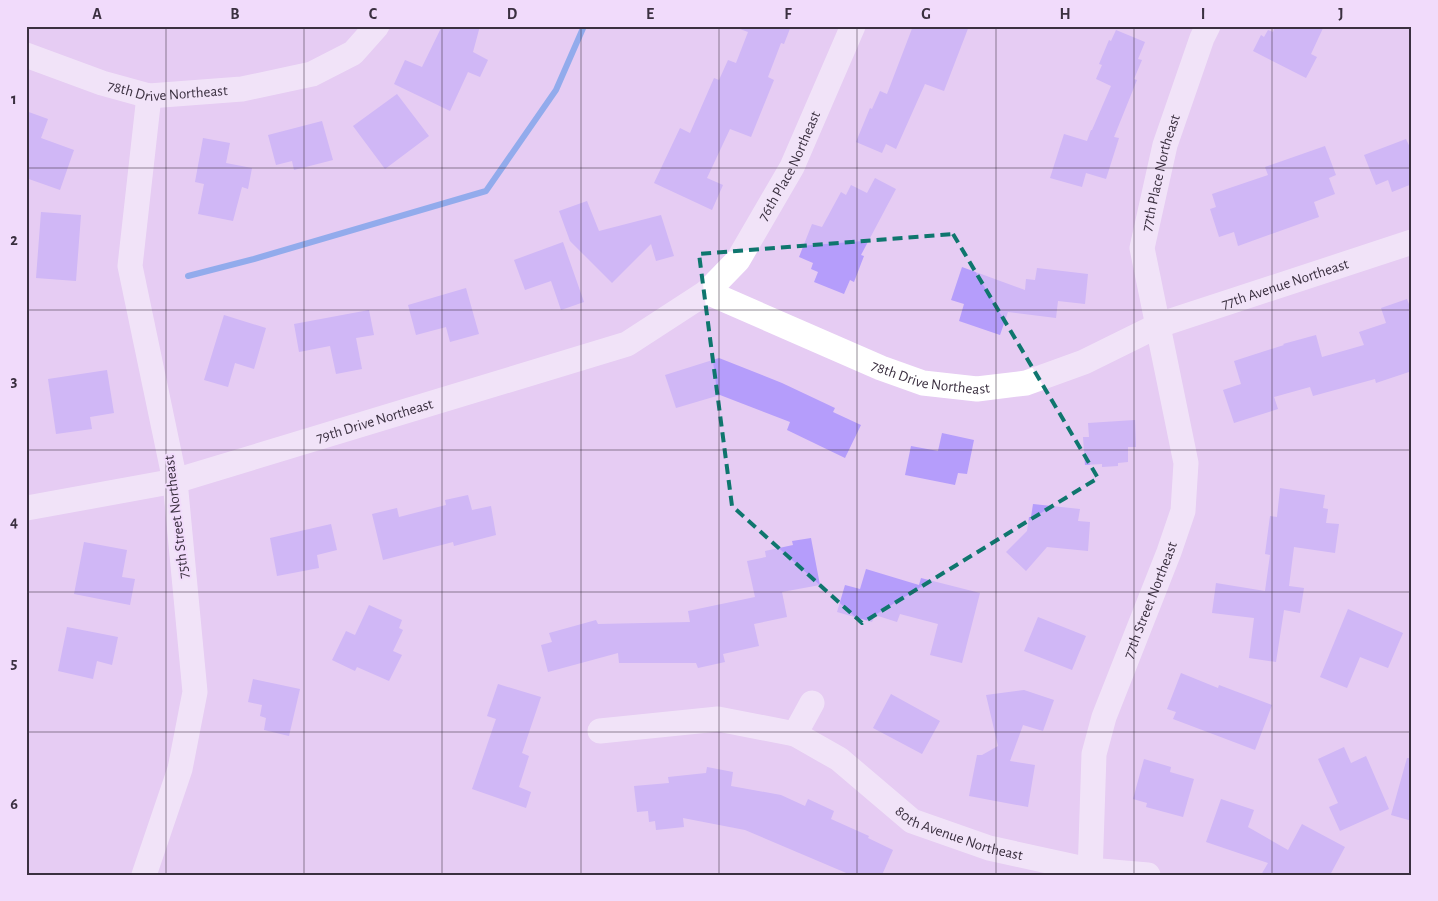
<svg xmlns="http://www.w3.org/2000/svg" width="1438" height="901" viewBox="0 0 1438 901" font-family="'Alegreya Sans',sans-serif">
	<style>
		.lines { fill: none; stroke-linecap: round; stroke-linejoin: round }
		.stream { stroke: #2e83e4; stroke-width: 6 }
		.building { fill: #b59dfb }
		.street { stroke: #fff; stroke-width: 25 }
		.marked { fill: none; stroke: #0f766e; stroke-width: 4; stroke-dasharray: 10 6; stroke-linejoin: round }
		.grid { fill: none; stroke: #3b3040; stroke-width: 1; stroke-opacity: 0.55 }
		.labels { text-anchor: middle; stroke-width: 4; stroke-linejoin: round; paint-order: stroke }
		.street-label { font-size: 15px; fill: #3b3040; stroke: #f1dbfb }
		.neatline { fill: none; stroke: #3b3040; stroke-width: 2 }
		.grid-label { font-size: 16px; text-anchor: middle; font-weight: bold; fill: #3b3040 }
	</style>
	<rect width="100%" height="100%" fill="#e6ccf3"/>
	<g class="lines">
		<path class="stream" d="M 188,276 L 254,259 L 486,191 L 556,90 L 584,26"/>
	</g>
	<path class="building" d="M 442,26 L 480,26 L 473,52 L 488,60 L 480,77 L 468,72 L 450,111 L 394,84 L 405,60 L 422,67 Z
		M 740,26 L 791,26 L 784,44 L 781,43 L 768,77 L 774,80 L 751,137 L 730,129 L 707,178 L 723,185 L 712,210 L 654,183 L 680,128 L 690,133 L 714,78 L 719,80 L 728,60 L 736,63 L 748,32 L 740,29 Z
		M 913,26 L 969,26 L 944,91 L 925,84 L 896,149 L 886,144 L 882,153 L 856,142 L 870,108 L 872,109 L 880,91 L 887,94 Z
		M 1275,26 L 1324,26 L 1311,54 L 1317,57 L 1306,78 L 1253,51 L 1261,35 L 1264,37 L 1268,30 L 1273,32 Z
		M 1116,30 L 1145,42 L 1138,59 L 1142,60 L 1134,79 L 1137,80 L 1114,137 L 1119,138 L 1106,179 L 1086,173 L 1082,187 L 1050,178 L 1064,134 L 1087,141 L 1091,130 L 1092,130 L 1111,86 L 1096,79 L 1102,65 L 1099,64 L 1109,40 L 1111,41 Z
		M 397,94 L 429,136 L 385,169 L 353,126 Z
		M 26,111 L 48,119 L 41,138 L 74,150 L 60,190 L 26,178 Z
		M 322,121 L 333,160 L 294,170 L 292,161 L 276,165 L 268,135 Z
		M 203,138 L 230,143 L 226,163 L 252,168 L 248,189 L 242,187 L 233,221 L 198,214 L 204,184 L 195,182 Z
		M 1406,139 L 1412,152 L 1412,184 L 1392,192 L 1388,180 L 1376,185 L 1364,155 Z
		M 1325,146 L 1336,175 L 1329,178 L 1335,194 L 1314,202 L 1319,217 L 1238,246 L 1234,232 L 1219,237 L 1210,209 L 1216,207 L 1212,194 L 1268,175 L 1265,167 Z
		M 875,178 L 896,189 L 861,255 L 864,256 L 854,282 L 850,280 L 844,294 L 814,282 L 818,272 L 811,269 L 813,263 L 799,257 L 812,224 L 822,227 L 841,192 L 846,195 L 851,185 L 867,193 Z
		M 587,201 L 599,231 L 661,215 L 674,256 L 656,261 L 651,244 L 612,283 L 570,241 L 559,211 Z
		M 41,212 L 81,215 L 76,281 L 36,278 Z
		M 563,242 L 584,302 L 561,310 L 551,281 L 525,290 L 514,260 Z
		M 962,267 L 1025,290 L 1026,279 L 1035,280 L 1037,268 L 1088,274 L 1085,304 L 1058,301 L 1056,318 L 1008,312 L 1000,335 L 959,321 L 964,304 L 951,300 Z
		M 466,288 L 479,334 L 450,342 L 446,327 L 416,335 L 408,305 Z
		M 1407,299 L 1412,312 L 1412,371 L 1376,383 L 1375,379 L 1313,396 L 1310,387 L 1274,397 L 1278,409 L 1234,423 L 1223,390 L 1241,384 L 1234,361 L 1284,345 L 1283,344 L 1316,335 L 1322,357 L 1364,345 L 1359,332 L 1386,323 L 1381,308 Z
		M 369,310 L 374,335 L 356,338 L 362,369 L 336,374 L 330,346 L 299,352 L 294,324 Z
		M 224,315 L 266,328 L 254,369 L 235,363 L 228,387 L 204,380 Z
		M 719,358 L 782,383 L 835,408 L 833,412 L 861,425 L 845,458 L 787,430 L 790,422 L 720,395 L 676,408 L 665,375 Z
		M 107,370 L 114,413 L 90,417 L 92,429 L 56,434 L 48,379 Z
		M 1135,420 L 1136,447 L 1128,447 L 1128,462 L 1118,463 L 1118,466 L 1102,467 L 1102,464 L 1085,465 L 1083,437 L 1089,437 L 1088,423 Z
		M 942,433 L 974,440 L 967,474 L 958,473 L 955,485 L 905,475 L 911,446 L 938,451 Z
		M 1280,488 L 1325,495 L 1323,508 L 1328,509 L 1326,523 L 1339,524 L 1335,553 L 1294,547 L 1289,586 L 1304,588 L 1300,613 L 1284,610 L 1276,662 L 1249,658 L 1254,618 L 1212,613 L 1216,583 L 1265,591 L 1270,555 L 1265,554 L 1270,516 L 1277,517 Z
		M 468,495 L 472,510 L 491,506 L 496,535 L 454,546 L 453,542 L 383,560 L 372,514 L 397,508 L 399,517 L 446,505 L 445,500 Z
		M 1033,504 L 1080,509 L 1078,521 L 1090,522 L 1088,551 L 1047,547 L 1026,571 L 1006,552 L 1027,531 L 1029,517 L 1031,517 Z
		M 331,524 L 337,550 L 317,555 L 319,568 L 277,576 L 270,538 Z
		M 811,538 L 820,585 L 782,592 L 787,617 L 754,624 L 759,646 L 723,654 L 725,662 L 698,668 L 696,663 L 619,663 L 618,653 L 548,672 L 541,645 L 552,642 L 549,633 L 596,620 L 598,624 L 690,622 L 688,611 L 755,597 L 747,561 L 766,557 L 765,551 L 793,545 L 792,541 Z
		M 84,542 L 127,550 L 122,577 L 135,579 L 130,605 L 74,594 Z
		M 866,569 L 919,585 L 921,578 L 980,593 L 962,663 L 930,655 L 938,624 L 900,614 L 897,622 L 875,615 L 872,622 L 837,612 L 845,585 L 860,589 Z
		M 369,605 L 402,620 L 399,628 L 403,630 L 393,651 L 402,655 L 389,681 L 357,667 L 355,671 L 332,660 L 346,631 L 355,635 Z
		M 1348,609 L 1403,633 L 1388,668 L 1360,657 L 1347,688 L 1320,677 Z
		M 1038,617 L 1086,636 L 1072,670 L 1024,651 Z
		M 67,627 L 118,637 L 112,665 L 97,661 L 93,679 L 58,671 Z
		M 1181,673 L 1218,688 L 1219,685 L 1272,705 L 1255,750 L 1173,719 L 1176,712 L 1167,709 Z
		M 253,679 L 300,689 L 289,736 L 264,730 L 266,718 L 260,716 L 262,705 L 248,702 Z
		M 498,684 L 541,697 L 522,753 L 529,756 L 519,787 L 531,792 L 526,808 L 472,789 L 496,719 L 487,716 Z
		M 1024,690 L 1054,700 L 1043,731 L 1023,725 L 1010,761 L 1035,765 L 1028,807 L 969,796 L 977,755 L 982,755 L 998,746 L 986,695 Z
		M 891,694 L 940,721 L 922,754 L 873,728 Z
		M 1344,747 L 1351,763 L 1366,756 L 1389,809 L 1340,831 L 1329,807 L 1338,803 L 1318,759 Z
		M 1407,758 L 1412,758 L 1412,821 L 1391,815 Z
		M 1144,759 L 1171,767 L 1170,772 L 1194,779 L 1183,817 L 1146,807 L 1147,803 L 1133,799 Z
		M 707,767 L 733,772 L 731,786 L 781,795 L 805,806 L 808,799 L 834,811 L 831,819 L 869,836 L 868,838 L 893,850 L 882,875 L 851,875 L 745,830 L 683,818 L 684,827 L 656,830 L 655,821 L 649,822 L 648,811 L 637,812 L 634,786 L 669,783 L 668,777 L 706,773 Z
		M 1221,799 L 1254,810 L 1248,827 L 1288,850 L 1302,824 L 1345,847 L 1330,875 L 1261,875 L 1268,863 L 1206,842 Z"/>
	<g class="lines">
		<g class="street">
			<path id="s1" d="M 26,55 L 102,83 L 149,96 L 242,89 L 312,74 L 353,53 L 377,26"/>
			<path id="s2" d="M 707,292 L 881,368 L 923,383 L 977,389 L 1026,383 L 1084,362 L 1159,325 L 1412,242"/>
			<path id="s3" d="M 27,508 L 175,481 L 627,344 L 707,292 L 738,260 L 792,167 L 853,26"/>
			<path id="s4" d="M 600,731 L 718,719 L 795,734 L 839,759 L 912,821 L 989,848 L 1089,870 L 1148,875"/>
			<path d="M 795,734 L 812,703"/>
			<path d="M 144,875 L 180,769 L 195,692 L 175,481 L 130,266 L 149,96"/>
			<path id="s5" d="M 1090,875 L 1094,754 L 1104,717 L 1169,552 L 1183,511 L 1186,463 L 1142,248 L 1165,145 L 1202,38 L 1208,26"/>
		</g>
	</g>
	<path d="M0 0H1438V901H0ZM 953,234 L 1098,478 L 862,623 L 732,506 L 699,254 Z" fill="#e6ccf3" fill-opacity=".55" fill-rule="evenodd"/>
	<path class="marked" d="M 953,234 L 1098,478 L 862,623 L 732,506 L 699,254 Z"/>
	<path class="grid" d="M 166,26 L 166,875M 304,26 L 304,875M 442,26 L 442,875M 581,26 L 581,875M 719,26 L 719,875M 857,26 L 857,875M 996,26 L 996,875M 1134,26 L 1134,875M 1272,26 L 1272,875M 26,168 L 1412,168M 26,310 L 1412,310M 26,450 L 1412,450M 26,592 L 1412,592M 26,732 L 1412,732"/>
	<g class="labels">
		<g class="street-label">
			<text dy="5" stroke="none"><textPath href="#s1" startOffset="148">78th Drive Northeast</textPath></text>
			<text dy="5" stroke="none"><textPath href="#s3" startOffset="870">76th Place Northeast</textPath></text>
			<text dy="5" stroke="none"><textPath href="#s5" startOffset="725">77th Place Northeast</textPath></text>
			<text dy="5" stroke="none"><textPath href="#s2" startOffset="616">77th Avenue Northeast</textPath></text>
			<text dy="5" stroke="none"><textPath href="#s2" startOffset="241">78th Drive Northeast</textPath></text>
			<text dy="5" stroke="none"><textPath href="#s3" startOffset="359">79th Drive Northeast</textPath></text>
			<text transform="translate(176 517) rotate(-97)" y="5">75th Street Northeast</text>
			<text dy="5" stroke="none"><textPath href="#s5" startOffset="285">77th Street Northeast</textPath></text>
			<text dy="5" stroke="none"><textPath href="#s4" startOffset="392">80th Avenue Northeast</textPath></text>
		</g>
	</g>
	<rect width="1438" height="901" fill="none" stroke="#f1dbfb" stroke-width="55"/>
	<rect x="28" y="28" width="1382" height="846" class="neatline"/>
	<g class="grid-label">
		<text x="97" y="19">A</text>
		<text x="235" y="19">B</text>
		<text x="373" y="19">C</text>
		<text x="512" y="19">D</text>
		<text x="650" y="19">E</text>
		<text x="788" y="19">F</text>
		<text x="926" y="19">G</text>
		<text x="1065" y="19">H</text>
		<text x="1203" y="19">I</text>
		<text x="1341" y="19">J</text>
		<text x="14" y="104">1</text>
		<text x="14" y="245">2</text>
		<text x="14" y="386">3</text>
		<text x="14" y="527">4</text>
		<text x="14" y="668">5</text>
		<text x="14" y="809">6</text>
	</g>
</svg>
